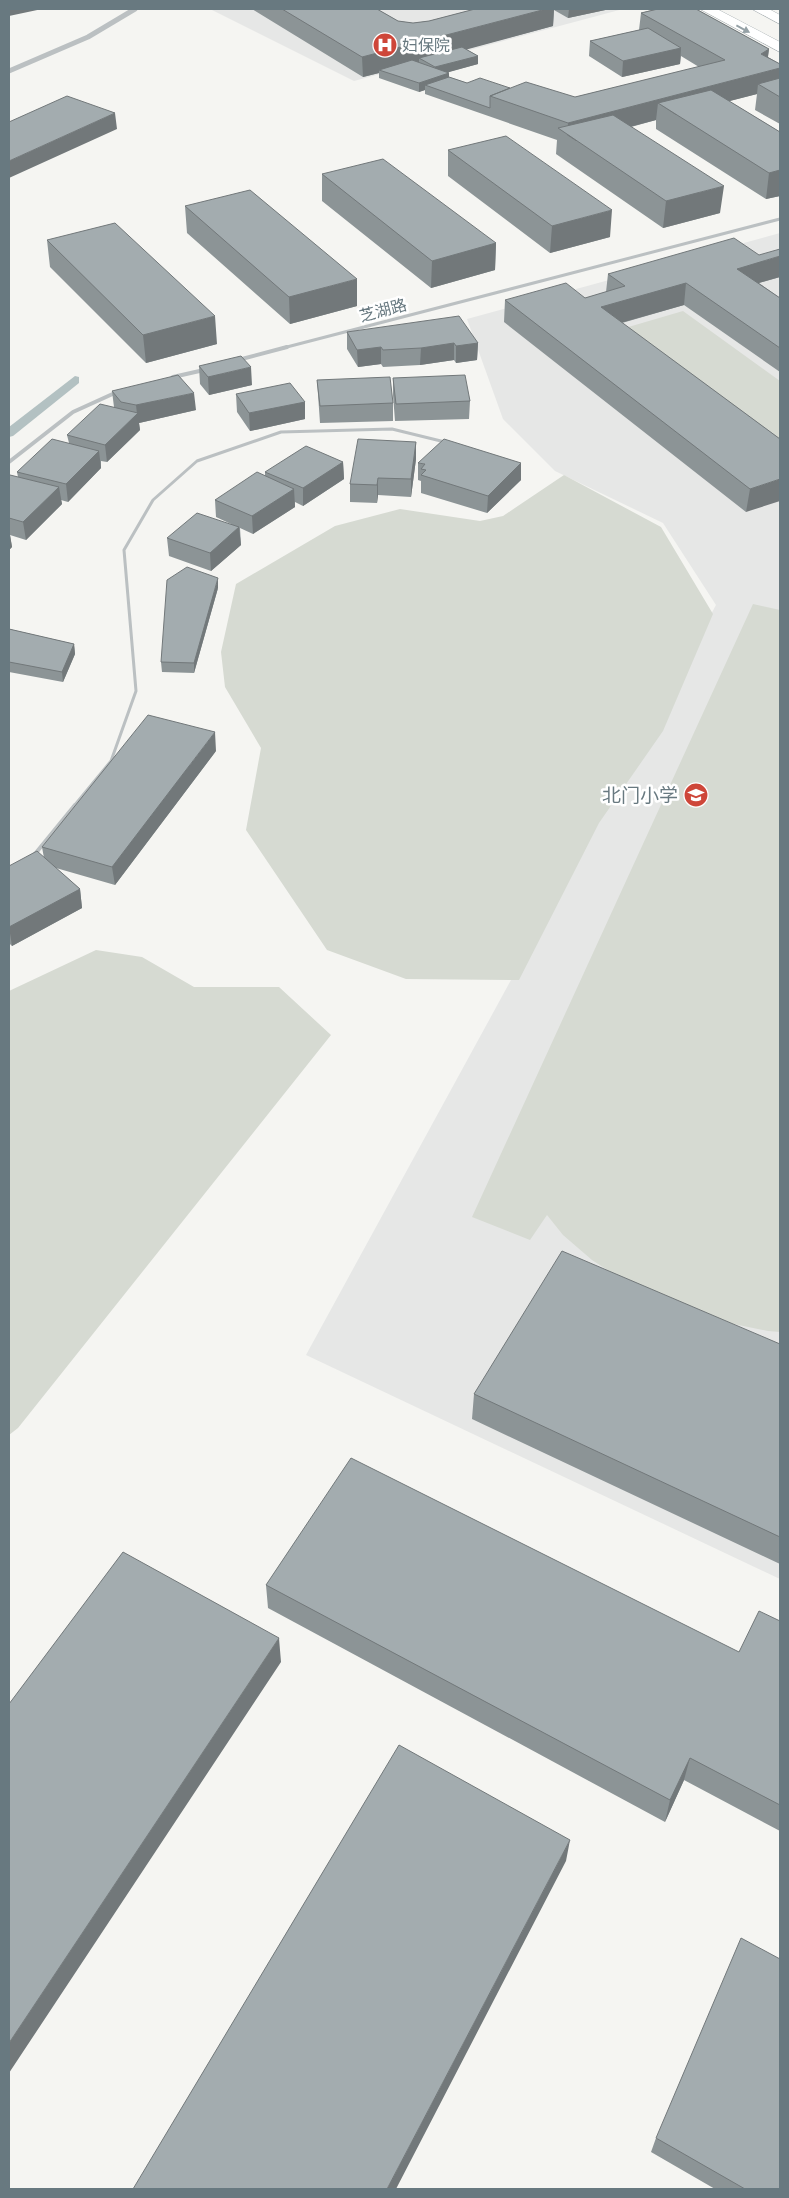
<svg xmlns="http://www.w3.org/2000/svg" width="789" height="2198" viewBox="0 0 789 2198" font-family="'Alegreya Sans','Noto Sans SC',sans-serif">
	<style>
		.built { fill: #e6e7e6 }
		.green { fill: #d6dad2 }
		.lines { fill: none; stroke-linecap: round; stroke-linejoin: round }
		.stream { fill: #b3c1c2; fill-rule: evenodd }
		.secondary-casing { stroke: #adb4b7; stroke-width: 1 }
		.service-far1 { stroke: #bbc0c2; stroke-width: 3 }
		.service { stroke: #bbc0c2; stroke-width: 4 }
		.minor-far1 { stroke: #bbc0c2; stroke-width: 3 }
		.minor { stroke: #bbc0c2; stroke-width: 4 }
		.tertiary { stroke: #bbc0c2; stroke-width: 5 }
		.secondary { fill: #fff; fill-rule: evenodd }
		.wall { fill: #8c9496 }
		.shaded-wall { fill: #72787a }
		.building { fill: #a3acaf; stroke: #72787a }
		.oneway { fill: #95a1a6 }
		.labels { text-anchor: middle; stroke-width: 5; stroke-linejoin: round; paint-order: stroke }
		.far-poi-label { font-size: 16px; fill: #687980; stroke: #fff; text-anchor: start }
		.far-street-label { font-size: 16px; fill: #687980; stroke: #fff }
		.poi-label { font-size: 19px; fill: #687980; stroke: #fff; text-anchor: end }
	</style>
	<rect width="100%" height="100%" fill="#f5f5f2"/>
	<path class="built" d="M 210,9 L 623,9 L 354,81 Z
		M 780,233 L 780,1579 L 306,1355 L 716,605 L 663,523 L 555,471 L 503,419 L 467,319 Z"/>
	<path class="green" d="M 683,311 L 780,381 L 780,444 L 625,328 Z
		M 564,475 L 661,527 L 713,614 L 663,731 L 599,823 L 519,980 L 406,979 L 327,950 L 246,830 L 261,748 L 225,687 L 221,652 L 236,584 L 335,526 L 400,509 L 480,521 L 503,516 Z
		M 753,604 L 780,610 L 780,1332 L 768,1331 L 719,1321 L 646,1295 L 592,1260 L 563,1235 L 547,1215 L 530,1240 L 472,1217 Z
		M 96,950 L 142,957 L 194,987 L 279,987 L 331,1035 L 18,1428 L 9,1435 L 9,991 Z"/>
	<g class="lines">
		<path class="stream" d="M 75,376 L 79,377 L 79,383 L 13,436 L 9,437 L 9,427 Z"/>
		<defs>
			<path id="secondary" d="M 700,9 L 717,9 L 780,42 L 780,52 Z
				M 752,9 L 769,9 L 780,15 L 780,24 Z"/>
		</defs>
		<use href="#secondary" class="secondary-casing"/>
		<path class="service-far1" d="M 74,806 L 111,761 L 136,691 L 124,550 L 153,500 L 197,461 L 281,432 L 392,429 L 445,442"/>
		<path class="service" d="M 35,854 L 75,805"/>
		<path class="minor-far1" d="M 283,348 L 780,219"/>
		<path class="minor" d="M 238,360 L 287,347
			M 173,377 L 204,370
			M 9,462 L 73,412 L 117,392"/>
		<path class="tertiary" d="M 9,71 L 88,37 L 135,9"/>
		<use href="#secondary" class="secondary"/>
	</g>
	<path class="wall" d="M 252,9 L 377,9 L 398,21 L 413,23 L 429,21 L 475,9 L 610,9 L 568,18 L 554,10 L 553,26 L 466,49 L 478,56 L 478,64 L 448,72 L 449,77 L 467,83 L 575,97 L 699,67 L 681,56 L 680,64 L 622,77 L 589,56 L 590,41 L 639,30 L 641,13 L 655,9 L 696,9 L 769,49 L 768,57 L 780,64 L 780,124 L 755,110 L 757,94 L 729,101 L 780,132 L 780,196 L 766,199 L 656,129 L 656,120 L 631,127 L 720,213 L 663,228 L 556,154 L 557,140 L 425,94 L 425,90 L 419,92 L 379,78 L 379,73 L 363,77 Z
		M 448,150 L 610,237 L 550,253 L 448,176 Z
		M 322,174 L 496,243 L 495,270 L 431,288 L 322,201 Z
		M 185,206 L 357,306 L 290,324 L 187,233 Z
		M 47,240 L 217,344 L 146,363 L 50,267 Z
		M 759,255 L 780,277 L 759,283 L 780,298 L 780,372 L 684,305 L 622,323 L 780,439 L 746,512 L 504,322 L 505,300 L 585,298 L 606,292 L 608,274 Z
		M 347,332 L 478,343 L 477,360 L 456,363 L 454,360 L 420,365 L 383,367 L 381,364 L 358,367 L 347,349 Z
		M 199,366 L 252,385 L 209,395 L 200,384 Z
		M 393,378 L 470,401 L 469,419 L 395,421 L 393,395 Z
		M 317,380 L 393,403 L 393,421 L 320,423 Z
		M 112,391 L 196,410 L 139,423 L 140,430 L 107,462 L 101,461 L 101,468 L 68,502 L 61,500 L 62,504 L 26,540 L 10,535 L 12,547 L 9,550 L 9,476 L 18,477 L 17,472 L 69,443 L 67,435 L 114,407 Z
		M 236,394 L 305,402 L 305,419 L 250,431 L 237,412 Z
		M 416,442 L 416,459 L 411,497 L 378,495 L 377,503 L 350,502 L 350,484 Z
		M 343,462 L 344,479 L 303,506 L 295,502 L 295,507 L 253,534 L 240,528 L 241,545 L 211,571 L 169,556 L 167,538 L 231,524 L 216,517 L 215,500 L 265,476 L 265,472 Z
		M 418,463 L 521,480 L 487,513 L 421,493 L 421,481 L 418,480 Z
		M 218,588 L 194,673 L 162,672 L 161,662 Z
		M 9,629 L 74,644 L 75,654 L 63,682 L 9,672 Z
		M 216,751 L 115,885 L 56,868 L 80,889 L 82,908 L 12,946 L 9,943 L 9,866 L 44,858 L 42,847 Z
		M 780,1344 L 780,1564 L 472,1419 L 474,1394 Z
		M 266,1585 L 739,1652 L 780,1621 L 780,1831 L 684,1780 L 665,1822 L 268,1608 Z
		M 656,2138 L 780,2189 L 715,2189 L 651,2152 Z"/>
	<path class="shaded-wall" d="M 9,9 L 42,9 L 9,16 Z
		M 546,9 L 554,9 L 553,26 L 424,61 L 419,58 L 419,62 L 379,70 L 379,73 L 363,77 L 362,57 Z
		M 569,9 L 610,9 L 568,18 Z
		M 681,48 L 680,64 L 622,77 L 623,61 Z
		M 769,49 L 766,69 L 761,54 Z
		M 478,56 L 478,64 L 435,76 L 435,67 Z
		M 780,68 L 780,88 L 758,84 L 757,94 L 676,115 L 658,103 L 656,120 L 576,141 L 567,135 L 568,123 Z
		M 449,73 L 449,82 L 425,85 L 425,90 L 419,92 L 419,83 Z
		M 115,113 L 117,129 L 9,178 L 9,161 Z
		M 780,170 L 780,196 L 766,199 L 769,173 Z
		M 724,186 L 720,213 L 663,228 L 666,201 Z
		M 612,210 L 610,237 L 550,253 L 552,226 Z
		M 496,243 L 495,270 L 431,288 L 432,261 Z
		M 780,256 L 780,277 L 734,290 L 737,269 Z
		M 357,279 L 357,306 L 290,324 L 289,297 Z
		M 686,283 L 684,305 L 599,329 L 601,307 Z
		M 215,316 L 217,344 L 146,363 L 143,335 Z
		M 454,343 L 454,360 L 420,365 L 421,348 Z
		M 478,343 L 477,360 L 456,363 L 456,346 Z
		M 381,347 L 381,364 L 358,367 L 357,350 Z
		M 251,367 L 252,385 L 209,395 L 208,377 Z
		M 194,393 L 196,410 L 139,423 L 140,430 L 107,462 L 105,445 L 137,414 L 136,405 Z
		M 305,402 L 305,419 L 250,431 L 249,413 Z
		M 416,442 L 416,459 L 411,497 L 411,479 Z
		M 99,451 L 101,468 L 68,502 L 66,484 Z
		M 343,462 L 344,479 L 303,506 L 303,488 Z
		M 521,463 L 521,480 L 487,513 L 488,496 Z
		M 378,478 L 378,495 L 377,503 L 377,485 Z
		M 780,479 L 780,501 L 746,512 L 750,489 Z
		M 59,487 L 62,504 L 26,540 L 23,522 Z
		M 294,489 L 295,507 L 253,534 L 252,516 Z
		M 239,527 L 241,545 L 211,571 L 210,553 Z
		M 9,529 L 12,547 L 9,550 Z
		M 218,578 L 218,588 L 194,673 L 194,663 Z
		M 74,644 L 75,654 L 63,682 L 62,672 Z
		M 215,732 L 216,751 L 115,885 L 112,867 Z
		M 80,889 L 82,908 L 12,946 L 9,927 Z
		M 279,1638 L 281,1662 L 9,2073 L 9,2043 Z
		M 690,1758 L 684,1780 L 665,1822 L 670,1800 Z
		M 570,1840 L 566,1861 L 396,2189 L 387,2189 Z"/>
	<path class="building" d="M 282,9 L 377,9 L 398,21 L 413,23 L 429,21 L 475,9 L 546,9 L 362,57 Z
		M 658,9 L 696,9 L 769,49 L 761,54 L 780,64 L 780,68 L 568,123 L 490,96 L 526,82 L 575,97 L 725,60 L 641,13 Z
		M 648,28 L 681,48 L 623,61 L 590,41 Z
		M 462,47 L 478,56 L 435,67 L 419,58 Z
		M 412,60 L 449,73 L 419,83 L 379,70 Z
		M 449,77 L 467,83 L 480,78 L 510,88 L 490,96 L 490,108 L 425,85 Z
		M 780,78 L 780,97 L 758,84 Z
		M 711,90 L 780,132 L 780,170 L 769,173 L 658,103 Z
		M 67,96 L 115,113 L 9,161 L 9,122 Z
		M 613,115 L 724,186 L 666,201 L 558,128 Z
		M 506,136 L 612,210 L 552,226 L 448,150 Z
		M 383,159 L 496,243 L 432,261 L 322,174 Z
		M 250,190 L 357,279 L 289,297 L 185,206 Z
		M 115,223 L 215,316 L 143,335 L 47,240 Z
		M 734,238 L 759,255 L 780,249 L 780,256 L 737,269 L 780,298 L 780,348 L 686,283 L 601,307 L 780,439 L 780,479 L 750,489 L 505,300 L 566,283 L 585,298 L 625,286 L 608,274 Z
		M 459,316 L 478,343 L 456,346 L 454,343 L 421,348 L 383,350 L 381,347 L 357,350 L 347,332 Z
		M 241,356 L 251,367 L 208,377 L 199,366 Z
		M 178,375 L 194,393 L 136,405 L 121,402 L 112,391 Z
		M 465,375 L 470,401 L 396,404 L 393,378 Z
		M 390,377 L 393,403 L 320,406 L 317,380 Z
		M 290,383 L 305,402 L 249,413 L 236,394 Z
		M 100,404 L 138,413 L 105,445 L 67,435 Z
		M 52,439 L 99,451 L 66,484 L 17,472 Z
		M 358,439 L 416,442 L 411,479 L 378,478 L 377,485 L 350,484 Z
		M 444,439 L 521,463 L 488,496 L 421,475 L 426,470 L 421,469 L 425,464 L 418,463 Z
		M 306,446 L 343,462 L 303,488 L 265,472 Z
		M 257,472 L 294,489 L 252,516 L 215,500 Z
		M 10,475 L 59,487 L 23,522 L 9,518 L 9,476 Z
		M 197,513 L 239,527 L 210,553 L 167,538 Z
		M 187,567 L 218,578 L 194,663 L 161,662 L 167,580 Z
		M 9,629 L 74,644 L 62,672 L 9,662 Z
		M 148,715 L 215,732 L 112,867 L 42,847 Z
		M 37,851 L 80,889 L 9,927 L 9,866 Z
		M 562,1251 L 780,1344 L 780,1537 L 474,1394 Z
		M 351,1458 L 739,1652 L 759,1611 L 780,1621 L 780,1805 L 690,1758 L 670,1800 L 266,1585 Z
		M 123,1552 L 279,1638 L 9,2043 L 9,1704 Z
		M 399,1745 L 570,1840 L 387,2189 L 133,2189 Z
		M 741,1938 L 780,1959 L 780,2189 L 745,2189 L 656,2138 Z"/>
	<defs><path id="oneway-solid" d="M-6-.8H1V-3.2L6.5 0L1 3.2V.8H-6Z" transform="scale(1.25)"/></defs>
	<use class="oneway" href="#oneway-solid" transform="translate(743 29) rotate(28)"/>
	<defs>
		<symbol id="hospital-disc" viewBox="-11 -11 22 22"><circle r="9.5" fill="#ce4639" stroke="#fff"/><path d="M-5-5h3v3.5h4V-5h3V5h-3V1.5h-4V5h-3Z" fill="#fff"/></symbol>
		<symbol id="school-disc" viewBox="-11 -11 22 22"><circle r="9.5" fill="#ce4639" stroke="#fff"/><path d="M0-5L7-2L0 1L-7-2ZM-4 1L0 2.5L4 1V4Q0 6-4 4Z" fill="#fff"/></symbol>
	</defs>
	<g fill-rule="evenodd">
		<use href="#hospital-disc" x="371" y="31" width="28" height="28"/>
		<use href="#school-disc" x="682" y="781" width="28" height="28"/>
	</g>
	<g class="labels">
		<g class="far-poi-label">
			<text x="402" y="51">妇保院</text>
		</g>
		<g class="far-street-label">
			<text transform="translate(383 310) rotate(-15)" y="6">芝湖路</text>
		</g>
		<g class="poi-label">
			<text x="678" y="802">北门小学</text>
		</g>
	</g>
	<rect width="789" height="2198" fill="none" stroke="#687980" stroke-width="20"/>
</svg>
